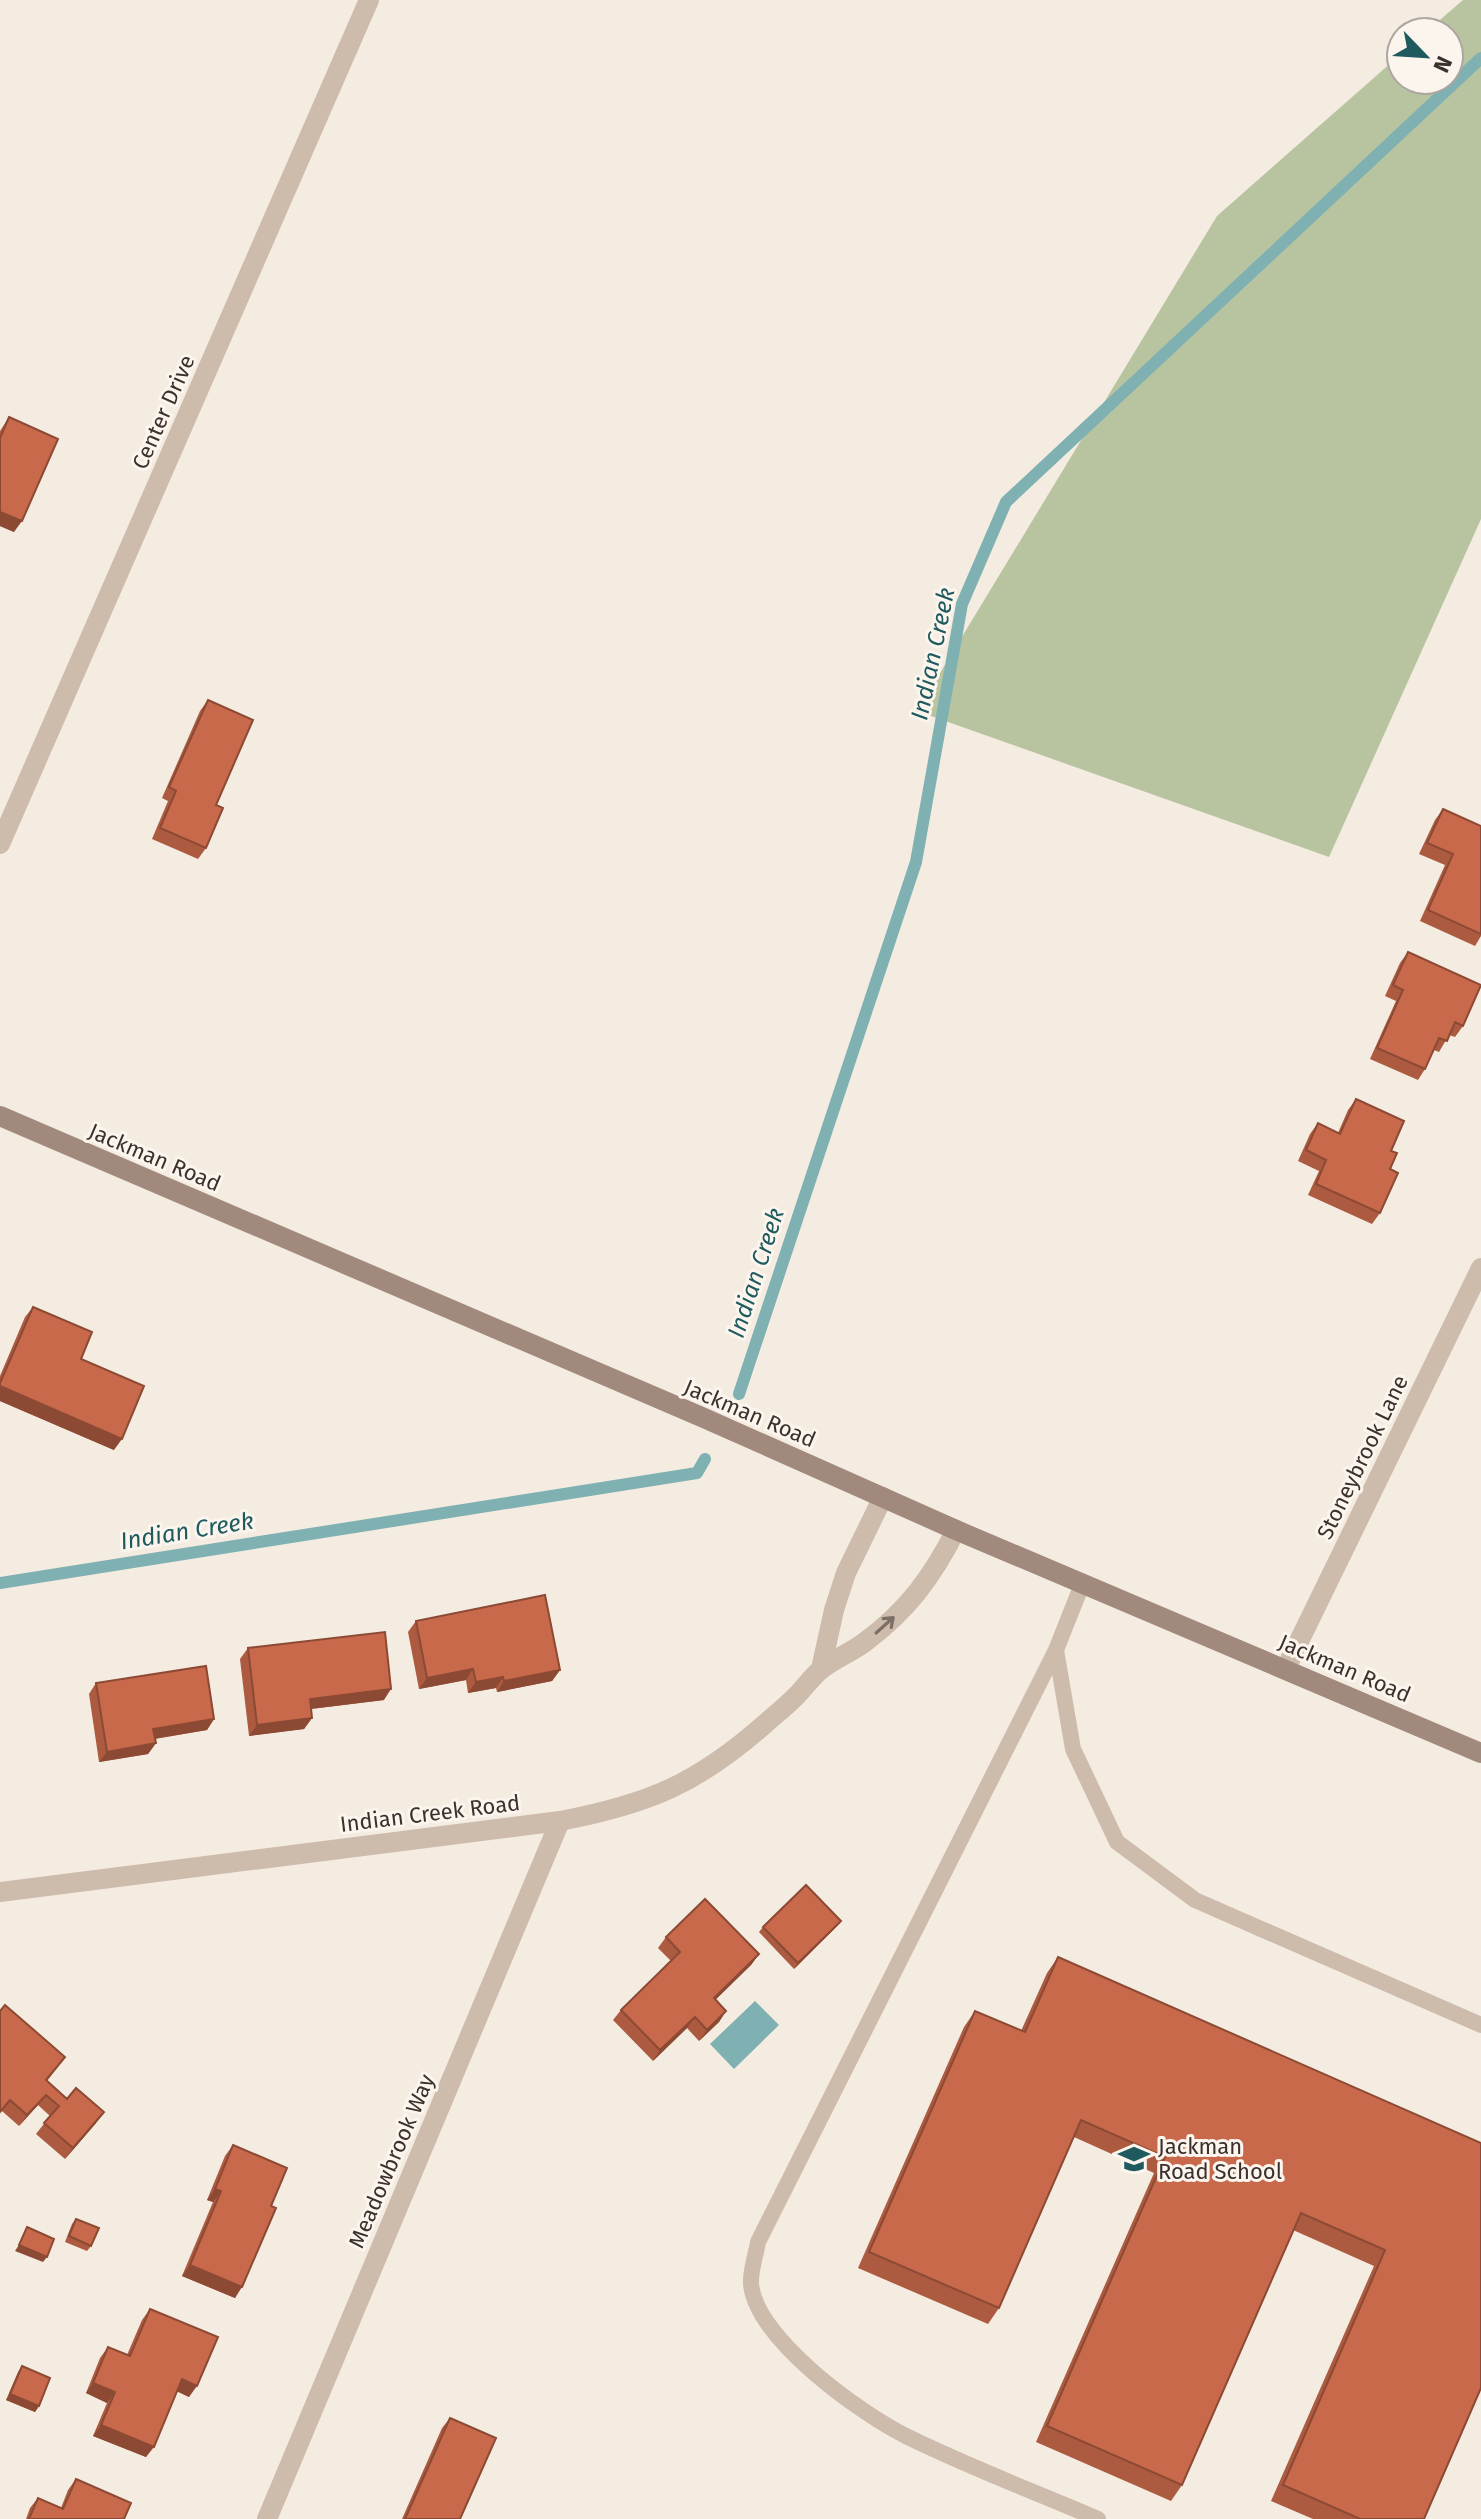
<svg xmlns="http://www.w3.org/2000/svg" width="1481" height="2519" viewBox="0 0 1481 2519" font-family="'Fira Sans',sans-serif">
	<style>
		.green { fill: #b8c4a0 }
		.water { fill: #7fb0b2 }
		.lines { fill: none; stroke-linecap: round; stroke-linejoin: round }
		.stream { stroke: #7fb0b2; stroke-width: 12 }
		.lane { stroke: #cdbbac; stroke-width: 16 }
		.street { stroke: #cdbbac; stroke-width: 20 }
		.secondary { stroke: #a18a7d; stroke-width: 20 }
		.wall { fill: #ac5a40 }
		.shaded-wall { fill: #8c4a34 }
		.building { fill: #c8694b; stroke: #8c4a34; stroke-width: 2 }
		.oneway { stroke: #7d6f65 }
		.labels { text-anchor: middle; stroke-width: 6; stroke-linejoin: round; paint-order: stroke }
		.street-label { font-size: 22px; fill: #3b302b; stroke: #fbf5ee }
		.poi-label { font-size: 22px; fill: #3b302b; stroke: #fbf5ee; text-anchor: start }
		.water-label { font-size: 24px; font-style: italic; fill: #1f5a5e; stroke: #fbf5ee }
	</style>
	<rect width="100%" height="100%" fill="#f4ebe1"/>
	<path class="green" d="M 1463,0 L 1481,0 L 1481,519 L 1329,857 L 917,711 L 1217,216 L 1401,54 L 1401,80 L 1449,80 L 1449,32 L 1426,32 Z"/>
	<path class="water" d="M 755,2001 L 779,2025 L 734,2069 L 710,2044 Z"/>
	<g class="lines">
		<path class="stream" d="M 739,1394 L 916,862 L 962,604 L 1006,502 L 1481,58
			M 0,1583 L 697,1473 L 705,1459"/>
		<path class="lane" d="M 1083,1582 L 1056,1650 L 1073,1749 L 1117,1842 L 1195,1900 L 1481,2025
			M 1056,1650 L 758,2242 C 756,2255 750,2271 751,2284 C 756,2339 861,2414 908,2437 C 969,2467 1035,2492 1098,2519"/>
		<path class="street" d="M 0,844 L 369,0
			M 1286,1668 L 1481,1268
			M 821,1669 L 834,1610 L 846,1573 L 883,1497
			M 0,1892 L 560,1821 C 649,1804 697,1784 766,1723 C 776,1714 788,1705 798,1694 C 806,1686 813,1675 823,1668 C 836,1658 852,1652 865,1642 C 908,1610 932,1577 956,1530
			M 267,2519 L 560,1821"/>
		<path class="secondary" d="M 0,1116 L 704,1418 L 956,1530 L 1481,1753"/>
	</g>
	<path class="wall" d="M 9,417 L 14,532 L 0,526 L 0,431 Z
		M 208,700 L 216,805 L 206,848 L 198,859 L 152,839 L 168,801 L 162,798 L 200,711 Z
		M 1443,809 L 1481,826 L 1481,936 L 1475,946 L 1420,921 L 1445,865 L 1419,854 L 1435,820 Z
		M 1408,952 L 1463,1026 L 1455,1037 L 1449,1035 L 1439,1052 L 1434,1050 L 1425,1069 L 1418,1080 L 1370,1059 L 1396,1001 L 1385,996 L 1400,963 Z
		M 1356,1099 L 1391,1151 L 1390,1169 L 1380,1213 L 1372,1224 L 1308,1195 L 1319,1171 L 1298,1161 L 1310,1134 L 1318,1123 L 1338,1133 L 1348,1110 Z
		M 33,1307 L 81,1359 L 114,1450 L 0,1401 L 0,1376 L 25,1317 Z
		M 416,1621 L 560,1670 L 552,1681 L 497,1692 L 496,1688 L 468,1693 L 466,1680 L 419,1689 L 408,1632 Z
		M 248,1648 L 384,1700 L 311,1709 L 312,1718 L 304,1729 L 249,1736 L 240,1659 Z
		M 96,1683 L 214,1719 L 207,1730 L 155,1739 L 156,1743 L 148,1754 L 99,1762 L 89,1694 Z
		M 837,1926 L 794,1969 L 759,1932 L 763,1927 Z
		M 666,1937 L 759,1954 L 751,1965 L 715,2000 L 726,2011 L 719,2022 L 699,2041 L 687,2028 L 653,2061 L 613,2020 L 621,2010 L 671,1961 L 658,1948 Z
		M 1058,1957 L 1481,2143 L 1424,2519 L 1313,2519 L 1271,2501 L 1374,2266 L 1293,2230 L 1182,2485 L 1171,2501 L 1036,2442 L 1154,2173 L 1074,2137 L 999,2308 L 988,2324 L 858,2268 L 964,2027 L 975,2011 L 1021,2031 L 1047,1973 Z
		M 0,2011 L 65,2057 L 47,2081 L 96,2123 L 65,2159 L 36,2134 L 50,2116 L 38,2105 L 19,2126 L 2,2111 Z
		M 233,2145 L 271,2206 L 235,2298 L 182,2276 L 213,2202 L 207,2200 L 225,2156 Z
		M 76,2219 L 91,2246 L 87,2251 L 65,2242 L 72,2224 Z
		M 150,2309 L 189,2397 L 177,2391 L 146,2457 L 93,2436 L 107,2403 L 86,2393 L 100,2358 L 108,2347 L 127,2355 L 142,2320 Z
		M 22,2366 L 39,2406 L 35,2412 L 6,2400 L 18,2372 Z
		M 450,2418 L 460,2519 L 402,2519 L 442,2428 Z
		M 76,2479 L 124,2519 L 26,2519 L 30,2508 L 38,2498 L 61,2508 L 68,2490 Z"/>
	<path class="shaded-wall" d="M 0,512 L 22,521 L 14,532 L 0,526 Z
		M 0,1386 L 122,1439 L 114,1450 L 0,1401 Z
		M 473,1669 L 466,1680 L 419,1689 L 427,1678 Z
		M 560,1670 L 552,1681 L 497,1692 L 504,1681 Z
		M 503,1677 L 496,1688 L 468,1693 L 476,1682 Z
		M 391,1689 L 384,1700 L 302,1710 L 310,1699 Z
		M 312,1718 L 304,1729 L 249,1736 L 257,1725 Z
		M 214,1719 L 207,1730 L 146,1740 L 153,1729 Z
		M 156,1743 L 148,1754 L 99,1762 L 107,1752 Z
		M 841,1921 L 837,1926 L 794,1969 L 798,1963 Z
		M 759,1954 L 751,1965 L 706,2009 L 714,1998 Z
		M 726,2011 L 719,2022 L 699,2041 L 707,2030 Z
		M 695,2017 L 687,2028 L 653,2061 L 660,2050 Z
		M 46,2095 L 38,2105 L 19,2126 L 27,2115 Z
		M 104,2112 L 96,2123 L 65,2159 L 73,2148 Z
		M 215,2189 L 221,2191 L 213,2202 L 207,2200 Z
		M 19,2245 L 47,2257 L 43,2262 L 15,2251 Z
		M 190,2265 L 242,2287 L 235,2298 L 182,2276 Z
		M 182,2379 L 197,2386 L 189,2397 L 174,2390 Z
		M 93,2383 L 115,2392 L 107,2403 L 86,2393 Z
		M 10,2394 L 39,2406 L 35,2412 L 6,2400 Z
		M 101,2425 L 154,2447 L 146,2457 L 93,2436 Z"/>
	<path class="building" d="M 9,417 L 58,439 L 22,521 L 0,512 L 0,438 Z
		M 208,700 L 253,720 L 216,805 L 223,808 L 206,848 L 160,828 L 176,791 L 169,787 Z
		M 1443,809 L 1481,826 L 1481,934 L 1428,910 L 1453,854 L 1427,843 Z
		M 1408,952 L 1481,985 L 1463,1026 L 1455,1022 L 1447,1041 L 1439,1038 L 1425,1069 L 1377,1048 L 1403,990 L 1393,985 Z
		M 1356,1099 L 1404,1121 L 1391,1151 L 1397,1153 L 1390,1169 L 1398,1173 L 1380,1213 L 1316,1184 L 1326,1160 L 1306,1150 L 1318,1123 L 1340,1134 Z
		M 33,1307 L 92,1332 L 81,1359 L 144,1386 L 122,1439 L 0,1386 L 0,1383 Z
		M 545,1595 L 560,1670 L 504,1681 L 503,1677 L 476,1682 L 473,1669 L 427,1678 L 416,1621 Z
		M 385,1632 L 391,1689 L 310,1699 L 312,1718 L 257,1725 L 248,1648 Z
		M 206,1666 L 214,1719 L 153,1729 L 156,1743 L 107,1752 L 96,1683 Z
		M 806,1885 L 841,1921 L 798,1963 L 763,1927 Z
		M 705,1899 L 759,1954 L 714,1998 L 726,2011 L 707,2030 L 695,2017 L 660,2050 L 621,2010 L 680,1952 L 666,1937 Z
		M 1058,1957 L 1481,2143 L 1481,2388 L 1424,2519 L 1360,2519 L 1283,2485 L 1385,2250 L 1301,2213 L 1182,2485 L 1047,2426 L 1165,2157 L 1081,2120 L 999,2308 L 869,2252 L 975,2011 L 1025,2032 Z
		M 5,2005 L 65,2057 L 46,2080 L 67,2099 L 76,2088 L 104,2112 L 73,2148 L 44,2123 L 59,2106 L 46,2095 L 27,2115 L 10,2100 L 0,2112 L 0,2011 Z
		M 233,2145 L 287,2168 L 271,2206 L 276,2208 L 242,2287 L 190,2265 L 221,2191 L 215,2189 Z
		M 76,2219 L 99,2228 L 91,2246 L 69,2236 Z
		M 27,2227 L 54,2239 L 47,2257 L 19,2245 Z
		M 150,2309 L 218,2337 L 197,2386 L 182,2379 L 154,2447 L 101,2425 L 115,2392 L 93,2383 L 108,2347 L 130,2356 Z
		M 22,2366 L 50,2378 L 39,2406 L 10,2394 Z
		M 450,2418 L 496,2438 L 460,2519 L 405,2519 Z
		M 76,2479 L 131,2503 L 124,2519 L 29,2519 L 38,2498 L 63,2509 Z"/>
	<defs><path id="oneway-shaft" d="M-6 0H5M1.5-3L5.5 0L1.5 3" fill="none" stroke-width="1.6" stroke-linecap="round" stroke-linejoin="round" transform="scale(2)"/></defs>
	<use class="oneway" href="#oneway-shaft" transform="translate(885 1625) rotate(-42)"/>
	<defs>
		<symbol id="school-bare" viewBox="-9 -9 18 18"><path d="M0-5L7-2L0 1L-7-2ZM-4 1L0 2.5L4 1V4Q0 6-4 4Z" fill="#1f5a5e" stroke="#fbf5ee" stroke-width="2.5" paint-order="stroke"/></symbol>
	</defs>
	<g fill-rule="evenodd">
		<use href="#school-bare" x="1112" y="2137" width="44" height="44"/>
	</g>
	<g class="labels">
		<g class="street-label">
			<text transform="translate(163 412) rotate(-66)" y="8">Center Drive</text>
			<text transform="translate(155 1157) rotate(23)" y="8">Jackman Road</text>
			<text transform="translate(750 1413) rotate(23)" y="8">Jackman Road</text>
			<text transform="translate(1362 1457) rotate(-64)" y="8">Stoneybrook Lane</text>
			<text transform="translate(1345 1668) rotate(23)" y="8">Jackman Road</text>
			<text transform="translate(430 1813) rotate(-7)" y="8">Indian Creek Road</text>
			<text transform="translate(391 2161) rotate(-67)" y="8">Meadowbrook Way</text>
		</g>
		<g class="poi-label">
			<text x="1158" y="2154">Jackman<tspan x="1158" dy="25">Road School</tspan></text>
		</g>
		<g class="water-label">
			<text transform="translate(933 654) rotate(-78)" y="8">Indian Creek</text>
			<text transform="translate(756 1273) rotate(-72)" y="8">Indian Creek</text>
			<text transform="translate(187 1531) rotate(-9)" y="8">Indian Creek</text>
		</g>
	</g>
	<g transform="translate(1425 56) rotate(115)"><circle r="38" fill="#fbf5ee" stroke="#aea6a0" stroke-width="2"/>
	<path d="M0-6L14 30L0 20L-14 30Z" fill="#1f5a5e"/>
	<text y="-12" font-size="22" font-weight="bold" text-anchor="middle" fill="#3b302b">N</text>
	</g>
</svg>
